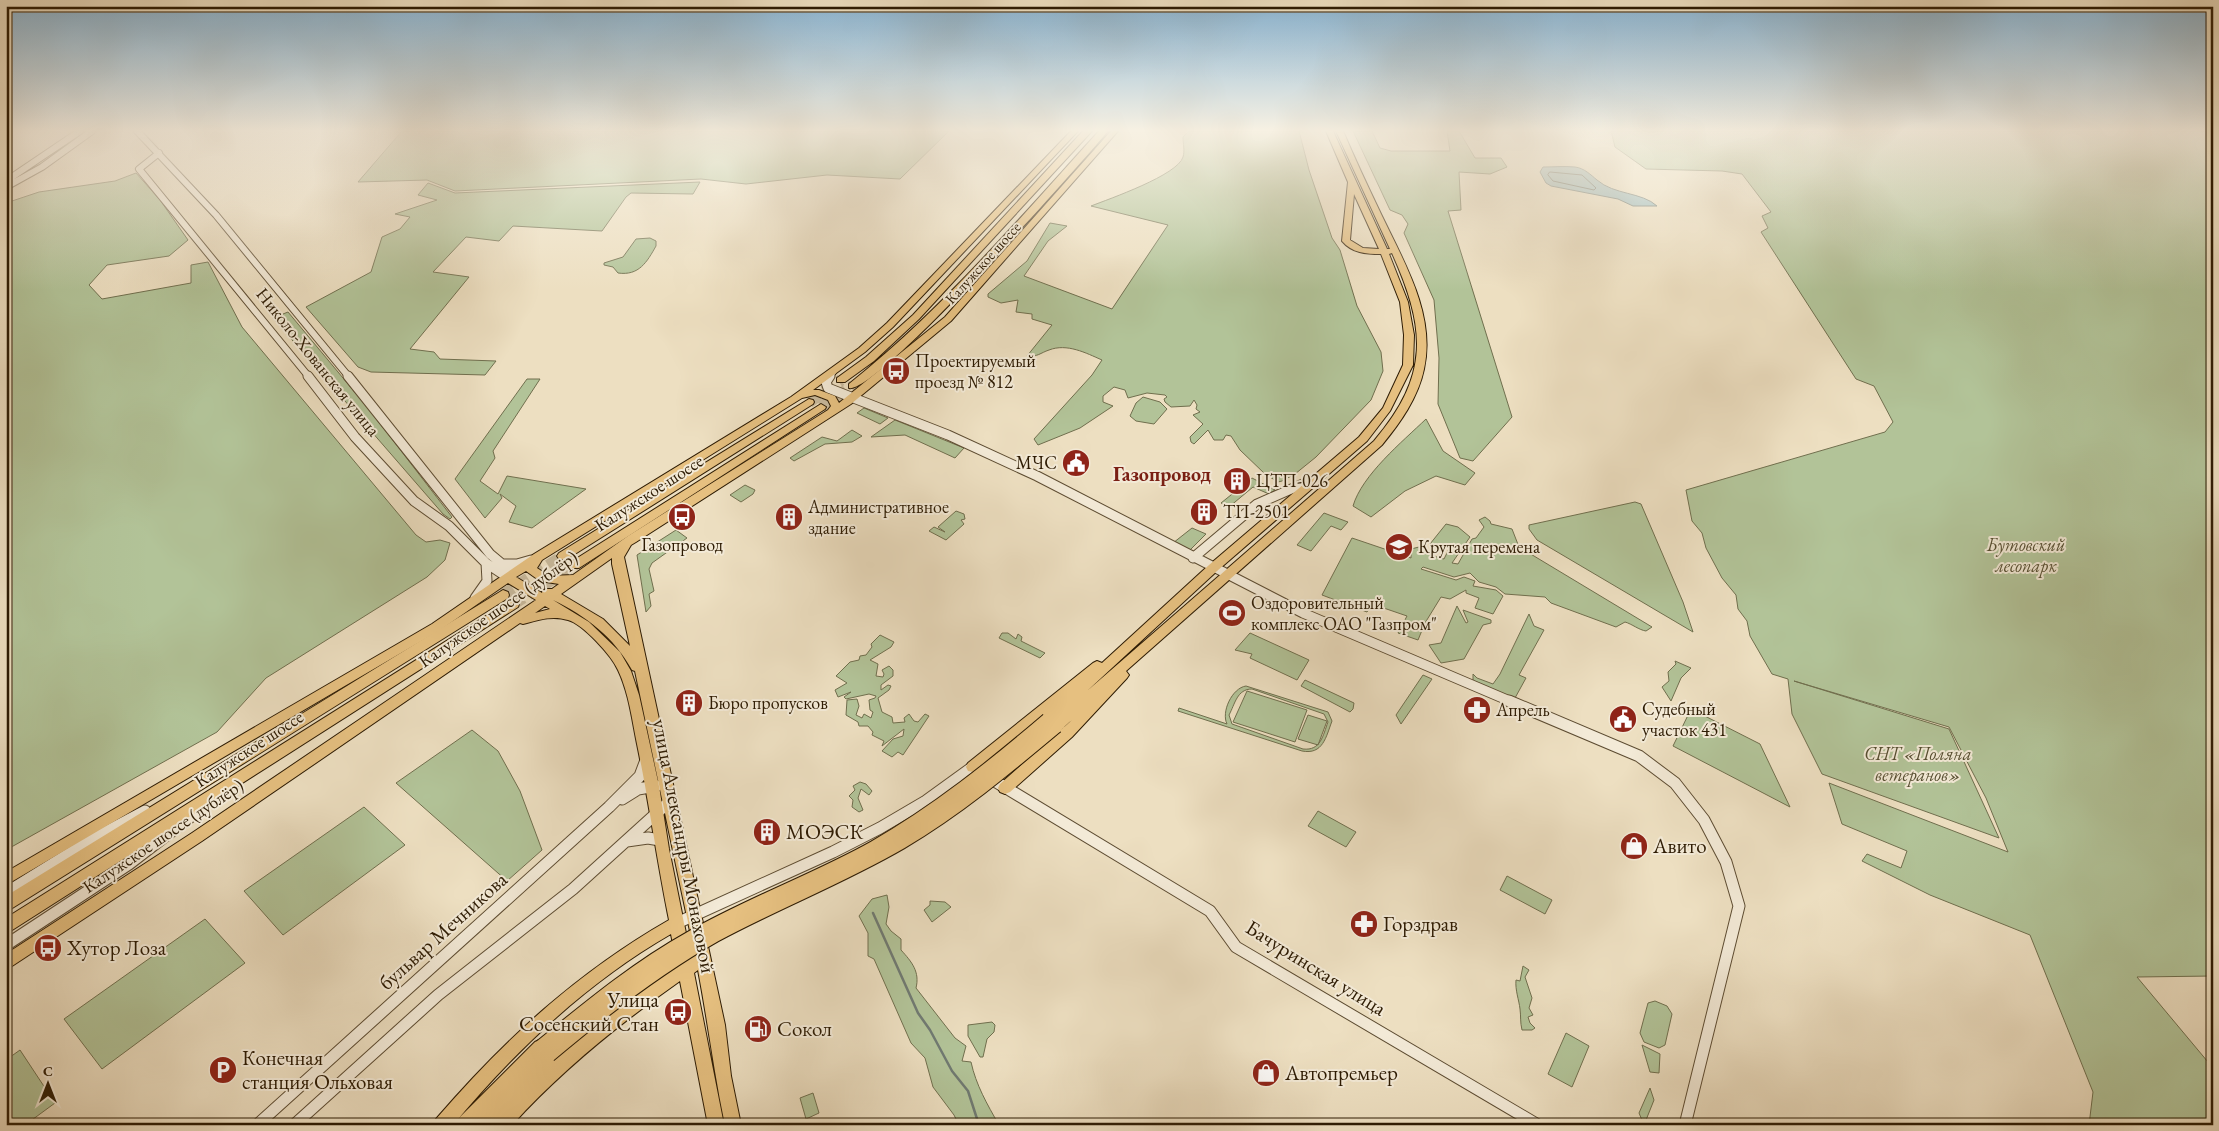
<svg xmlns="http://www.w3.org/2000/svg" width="2219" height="1131" viewBox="0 0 2219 1131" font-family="'EB Garamond',serif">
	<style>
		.green { fill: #b2c398; stroke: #706f4e; fill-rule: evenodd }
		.water { fill: #9cbabc; stroke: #707a72 }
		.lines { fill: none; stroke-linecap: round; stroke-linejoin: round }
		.shore { stroke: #646a60; stroke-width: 1 }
		.stream { stroke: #707a72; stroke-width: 2.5 }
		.highway-tunnel { stroke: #c7b89b; stroke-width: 12; stroke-dasharray: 12 6; stroke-linecap: butt }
		.minor-far2-casing { stroke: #5d4c32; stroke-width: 8 }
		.minor-far1-casing { stroke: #5d4c32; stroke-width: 11 }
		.minor-casing { stroke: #5d4c32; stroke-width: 13 }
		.major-casing { stroke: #2d1b03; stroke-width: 2 }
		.highway-casing { stroke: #2d1b03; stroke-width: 2 }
		.minor-far2 { stroke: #f3ead7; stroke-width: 6 }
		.minor-far1 { stroke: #f3ead7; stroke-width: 9 }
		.minor { stroke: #f3ead7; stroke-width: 11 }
		.major { fill: #e6c080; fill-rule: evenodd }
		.highway { fill: #e6c080; fill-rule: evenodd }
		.major-bridge-casing { stroke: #2d1b03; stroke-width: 16; stroke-linecap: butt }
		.major-bridge { stroke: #e6c080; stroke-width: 14 }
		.labels { text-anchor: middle; stroke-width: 4; stroke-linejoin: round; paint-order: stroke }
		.far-street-label { font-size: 15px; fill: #2d1b03; stroke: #f3ead7 }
		.poi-label { font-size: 18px; fill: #2d1b03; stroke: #f3ead7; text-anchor: start }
		.street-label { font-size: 18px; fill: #2d1b03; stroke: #f3ead7 }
		.park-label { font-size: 18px; font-style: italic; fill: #554d30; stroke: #f3ead7 }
		.quarter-label { font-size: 20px; font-weight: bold; fill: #7a1f14; stroke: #f3ead7 }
		.near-poi-label { font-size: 21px; fill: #2d1b03; stroke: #f3ead7; text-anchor: start }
		.near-street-label { font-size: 21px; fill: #2d1b03; stroke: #f3ead7 }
	</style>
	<rect width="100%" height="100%" fill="#eddfc1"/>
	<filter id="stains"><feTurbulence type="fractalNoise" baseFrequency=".004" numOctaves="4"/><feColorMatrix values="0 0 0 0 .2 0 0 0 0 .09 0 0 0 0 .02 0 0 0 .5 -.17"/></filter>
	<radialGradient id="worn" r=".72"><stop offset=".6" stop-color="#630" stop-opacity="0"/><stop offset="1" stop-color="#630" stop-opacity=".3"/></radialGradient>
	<path class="green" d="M 402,131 L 949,131 L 900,179 L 827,175 L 746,184 L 701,179 L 455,191 L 427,180 L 358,182 Z
		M 1189,131 L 1299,131 L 1309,170 L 1332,238 L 1340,250 L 1357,306 L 1381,352 L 1383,371 L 1371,400 L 1316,457 L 1295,474 L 1282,481 L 1278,482 L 1265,474 L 1240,450 L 1231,436 L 1226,435 L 1223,440 L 1214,440 L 1208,430 L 1194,444 L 1191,442 L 1190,437 L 1203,424 L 1193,415 L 1200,412 L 1196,409 L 1197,405 L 1194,400 L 1190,406 L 1171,407 L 1165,402 L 1164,399 L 1167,397 L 1165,395 L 1147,393 L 1128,398 L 1125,390 L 1114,387 L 1103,396 L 1103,402 L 1113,406 L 1080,428 L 1038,445 L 1034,439 L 1092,375 L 1102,360 C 1086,353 1067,343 1049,350 C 1040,353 1038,357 1027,356 L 1052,325 L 1032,319 L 1032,314 L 1016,312 L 1018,300 L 1001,303 L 988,297 L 988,294 L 1027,261 L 1050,223 L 1067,226 L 1048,241 L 1024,276 L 1112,309 L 1168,225 L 1091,206 C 1109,199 1178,175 1183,157 C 1185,151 1183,143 1183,137 Z
		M 1353,131 L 1372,131 L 1380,148 L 1391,151 L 1450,151 L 1447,131 L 1459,131 L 1475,158 L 1501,158 L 1507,167 L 1490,174 L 1459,172 L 1461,210 L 1448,211 L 1512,417 L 1473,461 L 1460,458 L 1438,404 L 1439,358 L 1434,300 L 1404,233 L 1408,224 L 1402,215 L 1390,210 Z
		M 1611,131 L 2213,131 L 2213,976 L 2137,977 L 2213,1068 L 2213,1125 L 2089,1125 L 2093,1092 L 2030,935 L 1930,895 L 1862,861 L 1867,854 L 1901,868 L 1907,851 L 1842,824 L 1829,783 L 2008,852 L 1986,798 L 1949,727 L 1794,681 L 1949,729 L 1999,838 L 1822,774 L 1792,714 L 1788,679 L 1772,674 L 1750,636 L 1747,621 L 1738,609 L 1736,595 L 1722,578 L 1706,548 L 1702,533 L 1692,521 L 1686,490 L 1885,432 L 1893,422 L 1874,386 L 1856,379 L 1761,232 L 1768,228 L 1762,216 L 1771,212 L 1742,174 L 1722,171 L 1646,169 L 1615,147 Z
		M 136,173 L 160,200 L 188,240 L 169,256 L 107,265 L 89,285 L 102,299 L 191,283 L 191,265 L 208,262 L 242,327 L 416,535 L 426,542 L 440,540 L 450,543 L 445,560 L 427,577 L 266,678 L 217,732 L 6,850 L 6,203 L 39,192 L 115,181 Z
		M 700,182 L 693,194 L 631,193 L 626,197 L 602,231 L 513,226 L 499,241 L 466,237 L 433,272 L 469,277 L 410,349 L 434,352 L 440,359 L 496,361 L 485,375 L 371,372 L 358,367 L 306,307 L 371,272 L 382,237 L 400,229 L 410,217 L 395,214 L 437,200 L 418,195 L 428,183 L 455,193 Z
		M 650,238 L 656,241 L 656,246 C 647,262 639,276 618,273 L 613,267 L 604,265 L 604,263 L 623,257 L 636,239 Z
		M 288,312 L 368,408 L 452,517 L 450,519 L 443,514 L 273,318 Z
		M 527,379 L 540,379 L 493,451 L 495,458 L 480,481 L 498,494 L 507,476 L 586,489 L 532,528 L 509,522 L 516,506 L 500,494 L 502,498 L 485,518 L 455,479 Z
		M 1143,397 L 1160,402 L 1167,409 L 1154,424 L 1136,421 L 1130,416 L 1136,403 Z
		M 864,408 L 888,418 L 880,424 L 857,413 Z
		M 1426,419 L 1443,451 L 1475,473 L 1465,485 L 1436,476 L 1405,491 L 1371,517 L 1353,506 C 1362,475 1402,442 1426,419 Z
		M 895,420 L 964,448 L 955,458 L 905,435 L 871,437 Z
		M 852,430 L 862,436 L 852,442 L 825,444 L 794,461 L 790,458 L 822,437 L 837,441 Z
		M 1252,478 L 1275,490 L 1269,494 L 1253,487 L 1229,507 L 1221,503 Z
		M 745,485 L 755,490 L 753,494 L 741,502 L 730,495 Z
		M 1635,502 L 1641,504 L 1683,602 L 1693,632 L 1537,540 L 1529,529 L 1529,525 Z
		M 956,511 L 964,514 L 965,519 L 961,520 L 964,524 L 946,540 L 929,531 L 934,527 L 945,532 L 938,527 Z
		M 1324,513 L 1348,522 L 1341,530 L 1331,526 L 1311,551 L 1297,545 Z
		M 1485,517 L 1490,521 L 1491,524 L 1512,529 L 1519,547 L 1652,627 L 1646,631 C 1639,630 1632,624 1625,622 L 1616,627 L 1551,603 L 1545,597 L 1505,594 L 1496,587 L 1479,582 L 1470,573 L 1454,577 L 1423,567 L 1421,569 L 1456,580 L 1464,577 L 1475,581 L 1473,586 L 1496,590 L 1503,596 L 1493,614 L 1475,608 L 1479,598 L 1466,593 L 1466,590 L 1450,599 L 1441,597 L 1425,623 L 1418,640 L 1398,633 L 1407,616 L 1372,604 L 1367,612 L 1322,595 L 1352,538 L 1411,558 L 1411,549 L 1419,547 L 1433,556 L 1444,559 L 1450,547 L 1439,544 L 1436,548 L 1430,544 L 1446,524 L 1458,527 L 1470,537 L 1452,563 L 1458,564 L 1472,539 L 1476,538 L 1484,527 L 1479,520 Z
		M 1192,528 L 1206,534 L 1189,551 L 1173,543 Z
		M 676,530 L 687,538 L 652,563 L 649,569 L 654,591 L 649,594 L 651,606 L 646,612 L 637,555 Z
		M 1457,606 L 1466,623 L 1468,622 L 1463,610 L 1491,620 L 1491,623 L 1483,625 L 1464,659 L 1441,663 L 1429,645 L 1441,643 Z
		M 1529,614 L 1534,626 L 1544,630 L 1519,675 L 1526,678 L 1515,698 L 1473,683 L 1473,674 L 1477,678 L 1493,684 L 1500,674 Z
		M 1002,633 L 1008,633 L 1016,639 L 1018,634 L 1022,637 L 1021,641 L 1045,653 L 1040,658 L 999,638 Z
		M 1250,633 L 1309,660 L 1297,680 L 1250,658 L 1252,654 L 1235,650 Z
		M 880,635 L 894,642 L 891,647 L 870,660 L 878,664 L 876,676 L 883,677 L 884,674 L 882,670 L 889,666 L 893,670 L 893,676 L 881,685 L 881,690 L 888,685 L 891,686 L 889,690 L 878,698 L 882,712 L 892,717 L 893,723 L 905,722 L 904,718 L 909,714 L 914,721 L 918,722 L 925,714 L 929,716 L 903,755 L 898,752 L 892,757 L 882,751 L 893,739 L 903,736 L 904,729 L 882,746 L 884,741 L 872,735 L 873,732 L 868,726 L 859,726 L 858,722 L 846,715 L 847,700 L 857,699 L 859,706 L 856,715 L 862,718 L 864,714 L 871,718 L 873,712 L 870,710 L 869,700 L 875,698 L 876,696 L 869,694 L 846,699 L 844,697 L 851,692 L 838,697 L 835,690 L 847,683 L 836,676 L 850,662 L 859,660 L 860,656 L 866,655 L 872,647 L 871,644 Z
		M 1675,661 L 1691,668 L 1681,678 L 1671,701 L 1662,687 L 1669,681 L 1668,672 L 1676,664 Z
		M 1423,675 L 1432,679 L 1401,724 L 1396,715 Z
		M 1305,680 L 1354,703 L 1353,709 L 1350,712 L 1301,686 Z
		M 1246,686 L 1328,712 L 1332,721 C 1326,737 1323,755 1302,751 L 1178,711 L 1179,708 L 1227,724 C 1221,712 1232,688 1246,686 ZM 1252,689 L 1324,714 L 1328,722 C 1323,735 1321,751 1303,749 L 1232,724 L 1229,715 C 1235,704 1237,689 1252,689 Z
		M 1247,691 L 1307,710 L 1295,742 L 1233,722 Z
		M 1691,709 L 1760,744 L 1790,807 L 1673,746 Z
		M 1308,715 L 1327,721 L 1318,745 L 1298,739 Z
		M 472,730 L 498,751 L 520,791 L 542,850 L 507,881 L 396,783 Z
		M 860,782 L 866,784 L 872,791 L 869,795 L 861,789 L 858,798 L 863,810 L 859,812 L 852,807 L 853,800 L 849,796 L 855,790 L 853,786 Z
		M 364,807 L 405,845 L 283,935 L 244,891 Z
		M 1318,811 L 1356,832 L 1346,847 L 1308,826 Z
		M 1507,876 L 1552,900 L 1545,914 L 1500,890 Z
		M 887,895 L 889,907 L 886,924 L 891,931 L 901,939 L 901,950 C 912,962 920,972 916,988 L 955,1038 L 966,1046 L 962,1061 L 971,1062 C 976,1085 987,1104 999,1125 L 959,1125 L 954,1115 L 933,1087 L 925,1058 L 911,1043 L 874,959 L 868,956 L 868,933 L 859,916 L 872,899 Z
		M 930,901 L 945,902 L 951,907 L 932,922 L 924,910 L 930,905 Z
		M 205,919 L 245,963 L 102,1069 L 64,1019 Z
		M 1523,966 L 1529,970 L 1525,977 L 1532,998 L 1529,1008 L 1533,1015 L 1528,1017 L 1530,1023 L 1535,1028 L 1532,1030 L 1522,1030 C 1520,1022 1521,1016 1520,1009 C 1519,1000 1515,990 1516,980 L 1520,981 Z
		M 1655,1001 L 1667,1006 L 1672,1014 L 1665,1045 L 1659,1048 L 1644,1042 L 1640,1033 L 1648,1003 Z
		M 992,1022 L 995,1025 L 994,1032 L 987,1039 L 983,1057 L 980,1057 L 968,1036 L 968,1025 Z
		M 1566,1033 L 1589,1046 L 1572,1087 L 1548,1074 Z
		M 1642,1045 L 1660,1054 L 1659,1073 L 1650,1072 Z
		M 20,1050 L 55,1103 L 25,1125 L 6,1125 L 6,1060 Z
		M 1650,1088 L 1654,1100 L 1644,1125 L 1639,1113 Z
		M 813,1093 L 819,1113 L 806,1119 L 800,1098 Z"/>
	<path class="water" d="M 1543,167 C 1554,167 1564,166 1575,167 C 1584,168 1591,175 1597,180 C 1614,195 1642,192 1657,206 L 1633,206 L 1618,199 L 1551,186 L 1546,183 L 1540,172 Z"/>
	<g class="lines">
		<path class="shore" d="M 1550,172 L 1582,175 L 1596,188 L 1594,190 L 1553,181 L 1548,175 Z"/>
		<path class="stream" d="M 873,913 L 918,1013 L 930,1030 L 952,1071 L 968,1091 L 979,1125"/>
		<path class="highway-tunnel" d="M 809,402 L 841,380
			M 821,407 L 853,386
			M 503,595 L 563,556
			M 513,604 L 575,565"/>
		<defs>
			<path id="minor-far2" d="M 137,131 L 216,215 L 349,377
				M 159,153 L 139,169 L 309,377
				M 6,181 L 80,131
				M 6,187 L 42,167 L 92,131
				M 829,377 L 833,372"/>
			<path id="minor-far1" d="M 308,376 L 355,437 L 414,501 L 449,526 L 486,563 L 507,577
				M 348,376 L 490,554 L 513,573
				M 830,376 L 826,382 L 828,388 L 948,435 L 1037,476 L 1303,613 L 1512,702
				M 1193,558 L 1257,504 L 1312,480
				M 501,564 L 517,564 L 531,560
				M 475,598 L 487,581 L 486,563"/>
			<path id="minor" d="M 1509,701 L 1639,756 L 1675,783 L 1704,820 L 1726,862 L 1739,906 L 1685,1125
				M 988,777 L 1210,911 L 1236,947 L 1538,1125
				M 622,799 L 638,789 L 656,786
				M 627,841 L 648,838 L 660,840
				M 6,893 L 96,837 L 145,811
				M 677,923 L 833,852 L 880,828 L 926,801 L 973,767 L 977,770
				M 6,945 L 129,864 L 203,807
				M 257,1125 L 609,807 L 640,776 L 646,760
				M 294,1125 L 438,995 L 573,889 L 669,802"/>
			<path id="major" d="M 1071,131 L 1078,131 L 893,327 L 865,352 L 813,390 L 819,390 L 835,396 L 839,403 L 945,317 L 1111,131 L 1118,131 L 951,321 L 851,404 L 636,542 L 631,545 L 624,557 L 725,1025 L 731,1076 L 741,1125 L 725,1125 C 714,1073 708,1022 698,970 L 694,973 L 724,1125 L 708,1125 L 680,981 C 619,1024 562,1070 512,1125 L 456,1125 L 458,1119 L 535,1042 L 541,1039 L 547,1042 L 549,1047 L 555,1050 L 557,1055 L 555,1059 L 616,1009 L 677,966 L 671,934 C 586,983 516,1050 453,1125 L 434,1125 L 436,1119 C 504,1040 578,972 669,920 C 657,861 649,802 637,744 C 632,720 629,693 618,670 C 612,656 583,624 568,620 C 552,615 538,620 523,624 L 520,623 L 202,841 L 6,970 L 6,954 L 192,833 L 536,600 L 508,583 L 440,630 L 6,885 L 6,872 L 432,624 L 534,554 L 791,397 L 859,348 L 887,323 ZM 815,395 L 828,400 L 831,406 L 828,410 L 628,536 L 573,575 L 549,576 L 537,568 L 542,560 L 802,398 ZM 612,558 L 612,564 L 630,646 L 603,619 L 561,594 ZM 526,571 L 540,581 L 559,584 L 552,589 L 543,589 L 542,593 L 516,577 ZM 553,600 C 586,616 614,637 632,670 L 635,671 L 695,955 L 691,958 L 669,849 L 659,786 L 639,695 L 631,671 L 620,652 L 589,622 ZM 545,606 L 550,609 L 535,613 Z
				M 1326,131 L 1333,131 L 1387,249 L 1390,249 L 1336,131 L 1343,131 C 1355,159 1368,187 1381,214 C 1404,262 1436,315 1424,369 C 1418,398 1400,423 1382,445 L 1126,671 L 1129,675 L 1127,678 L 1072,737 L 1010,792 L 1005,794 L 1000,792 L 998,788 L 1000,784 L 1074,718 C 1067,724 1061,733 1051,730 L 1051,724 L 1044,724 L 1042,720 L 1043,717 L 978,771 L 973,772 L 968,771 L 966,767 L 968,763 L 1093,663 L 1097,661 L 1102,663 L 1209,565 L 1359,437 L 1383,408 L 1403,365 L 1404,335 L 1400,302 L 1381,254 C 1366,254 1352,253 1342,241 L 1348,182 ZM 1354,194 L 1379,249 L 1363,248 L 1350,240 ZM 1392,253 C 1426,329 1430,375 1374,441 L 1087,691 L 1217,571 L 1367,441 L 1390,411 L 1413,365 L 1414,335 L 1408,302 L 1389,254 Z"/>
			<path id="highway" d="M 1083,131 L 1092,131 L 919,319 L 874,361 L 845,382 L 837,382 L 837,378 L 866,357 L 913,315 Z
				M 1099,131 L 1108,131 C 1081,164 876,395 849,388 L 849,384 C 943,309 1019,219 1099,131 Z
				M 809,399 L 813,400 L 814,402 L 813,404 L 567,559 L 559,559 L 557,556 L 559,553 Z
				M 821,404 L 826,407 L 825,409 L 579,568 L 571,568 L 569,565 L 571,562 Z
				M 503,590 L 508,592 L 509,595 L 508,598 L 6,912 L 6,896 Z
				M 513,599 L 519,604 L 518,607 L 6,934 L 6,918 Z"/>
		</defs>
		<use href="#minor-far2" class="minor-far2-casing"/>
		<use href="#minor-far1" class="minor-far1-casing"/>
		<use href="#minor" class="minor-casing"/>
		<use href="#major" class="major-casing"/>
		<use href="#highway" class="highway-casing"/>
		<use href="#minor-far2" class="minor-far2"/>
		<use href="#minor-far1" class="minor-far1"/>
		<use href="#minor" class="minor"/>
		<use href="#major" class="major"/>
		<use href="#highway" class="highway"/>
		<defs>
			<path id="major-bridge" d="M 541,1047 C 589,1008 637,968 691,938 C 750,904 815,881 874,848 C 937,812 993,767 1048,720
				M 549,1055 C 601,1011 655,969 715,935 C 776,902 841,877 901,842 C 957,809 1007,767 1056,726"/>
		</defs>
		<use href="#major-bridge" class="major-bridge-casing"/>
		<use href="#major-bridge" class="major-bridge"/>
	</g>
	<linearGradient id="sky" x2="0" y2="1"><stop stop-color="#89b6d6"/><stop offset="0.45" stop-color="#f7f1e3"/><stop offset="1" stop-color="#f7f1e3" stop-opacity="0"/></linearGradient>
	<rect width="2219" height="290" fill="url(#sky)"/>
	<defs>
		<symbol id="bus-disc" viewBox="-11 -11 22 22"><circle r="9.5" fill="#8f2418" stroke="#f3ead7"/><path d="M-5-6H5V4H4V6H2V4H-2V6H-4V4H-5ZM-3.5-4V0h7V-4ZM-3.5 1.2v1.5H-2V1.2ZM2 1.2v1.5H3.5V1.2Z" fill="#fff"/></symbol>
		<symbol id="civic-disc" viewBox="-11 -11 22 22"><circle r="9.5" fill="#8f2418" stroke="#f3ead7"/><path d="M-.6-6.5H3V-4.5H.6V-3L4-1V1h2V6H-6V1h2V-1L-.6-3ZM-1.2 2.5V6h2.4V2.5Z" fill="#fff"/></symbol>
		<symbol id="building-disc" viewBox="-11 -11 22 22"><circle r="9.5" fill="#8f2418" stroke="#f3ead7"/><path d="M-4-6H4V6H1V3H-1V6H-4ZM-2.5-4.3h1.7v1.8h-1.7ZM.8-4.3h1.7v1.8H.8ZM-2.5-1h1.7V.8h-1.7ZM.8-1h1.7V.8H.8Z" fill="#fff"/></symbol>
		<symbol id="school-disc" viewBox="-11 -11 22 22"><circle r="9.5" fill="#8f2418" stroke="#f3ead7"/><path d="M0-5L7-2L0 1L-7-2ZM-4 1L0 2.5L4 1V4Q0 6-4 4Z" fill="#fff"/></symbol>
		<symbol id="stadium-disc" viewBox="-11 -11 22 22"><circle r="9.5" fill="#8f2418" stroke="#f3ead7"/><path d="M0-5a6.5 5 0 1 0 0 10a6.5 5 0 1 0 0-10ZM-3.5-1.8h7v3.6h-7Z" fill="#fff"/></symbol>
		<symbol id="pharmacy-disc" viewBox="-11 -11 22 22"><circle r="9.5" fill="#8f2418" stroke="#f3ead7"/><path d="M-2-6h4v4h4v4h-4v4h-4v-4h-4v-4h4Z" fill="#fff"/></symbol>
		<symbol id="shop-disc" viewBox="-11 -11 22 22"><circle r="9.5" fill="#8f2418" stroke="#f3ead7"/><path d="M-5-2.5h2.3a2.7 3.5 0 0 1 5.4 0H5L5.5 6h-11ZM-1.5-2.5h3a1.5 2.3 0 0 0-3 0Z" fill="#fff"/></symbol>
		<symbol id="fuel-disc" viewBox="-11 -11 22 22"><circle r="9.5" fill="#8f2418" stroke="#f3ead7"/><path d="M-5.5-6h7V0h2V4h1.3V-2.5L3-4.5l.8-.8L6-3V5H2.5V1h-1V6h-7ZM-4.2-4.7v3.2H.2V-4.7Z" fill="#fff"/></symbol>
		<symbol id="parking-disc" viewBox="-11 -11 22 22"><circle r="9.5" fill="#8f2418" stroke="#f3ead7"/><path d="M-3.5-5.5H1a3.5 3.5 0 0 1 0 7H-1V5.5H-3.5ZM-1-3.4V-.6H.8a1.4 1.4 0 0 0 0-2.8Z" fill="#fff"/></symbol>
	</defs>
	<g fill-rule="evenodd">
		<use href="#bus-disc" x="880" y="355" width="32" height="32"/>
		<use href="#civic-disc" x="1060" y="447" width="32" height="32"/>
		<use href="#building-disc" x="1221" y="465" width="32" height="32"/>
		<use href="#building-disc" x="1188" y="496" width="32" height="32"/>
		<use href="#bus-disc" x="666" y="501" width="32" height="32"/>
		<use href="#building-disc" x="773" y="501" width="32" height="32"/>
		<use href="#school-disc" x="1383" y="531" width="32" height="32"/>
		<use href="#stadium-disc" x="1216" y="597" width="32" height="32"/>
		<use href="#building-disc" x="673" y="687" width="32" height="32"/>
		<use href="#pharmacy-disc" x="1461" y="694" width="32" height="32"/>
		<use href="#civic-disc" x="1607" y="703" width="32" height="32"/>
		<use href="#building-disc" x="751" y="816" width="32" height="32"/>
		<use href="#shop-disc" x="1618" y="830" width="32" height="32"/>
		<use href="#pharmacy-disc" x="1348" y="908" width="32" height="32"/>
		<use href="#bus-disc" x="32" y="932" width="32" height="32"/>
		<use href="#bus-disc" x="662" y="996" width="32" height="32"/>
		<use href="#fuel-disc" x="742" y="1013" width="32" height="32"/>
		<use href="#parking-disc" x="207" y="1054" width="32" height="32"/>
		<use href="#shop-disc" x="1250" y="1057" width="32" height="32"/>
	</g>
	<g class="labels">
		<g class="far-street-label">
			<text transform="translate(983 263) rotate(-48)" y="5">Калужское шоссе</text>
		</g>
		<g class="poi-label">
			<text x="915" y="367">Проектируемый<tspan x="915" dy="21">проезд № 812</tspan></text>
			<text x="1057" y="469" text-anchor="end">МЧС</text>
			<text x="1256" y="487">ЦТП-026</text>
			<text x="808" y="513">Административное<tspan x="808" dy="21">здание</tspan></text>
			<text x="1223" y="518">ТП-2501</text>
			<text x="682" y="551" text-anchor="middle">Газопровод</text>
			<text x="1418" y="553">Крутая перемена</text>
			<text x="1251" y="609">Оздоровительный<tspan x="1251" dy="21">комплекс ОАО "Газпром"</tspan></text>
			<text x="708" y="709">Бюро пропусков</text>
			<text x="1642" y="715">Судебный<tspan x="1642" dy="21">участок 431</tspan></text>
			<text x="1496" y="716">Апрель</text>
		</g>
		<g class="street-label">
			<text transform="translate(318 362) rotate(51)" y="6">Николо-Хованская улица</text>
			<text transform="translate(649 493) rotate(-33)" y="6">Калужское шоссе</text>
			<text transform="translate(498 609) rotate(-35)" y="6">Калужское шоссе (дублёр)</text>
			<text transform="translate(249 749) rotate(-33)" y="6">Калужское шоссе</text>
			<text transform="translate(163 836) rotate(-34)" y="6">Калужское шоссе (дублёр)</text>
		</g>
		<g class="park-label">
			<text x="2026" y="551">Бутовский<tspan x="2026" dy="21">лесопарк</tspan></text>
			<text x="1918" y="760">СНТ «Поляна<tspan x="1918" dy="21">ветеранов»</tspan></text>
		</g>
		<g class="quarter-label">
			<text x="1162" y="481">Газопровод</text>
		</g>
		<g class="near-poi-label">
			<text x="786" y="839">МОЭСК</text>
			<text x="1653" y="853">Авито</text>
			<text x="1383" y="931">Горздрав</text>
			<text x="67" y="955">Хутор Лоза</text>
			<text x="659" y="1007" text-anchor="end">Улица<tspan x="659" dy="24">Сосенский Стан</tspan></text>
			<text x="777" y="1036">Сокол</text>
			<text x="242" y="1065">Конечная<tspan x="242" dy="24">станция Ольховая</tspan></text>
			<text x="1285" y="1080">Автопремьер</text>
		</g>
		<g class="near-street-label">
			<text transform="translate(684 846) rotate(79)" y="7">улица Александры Монаховой</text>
			<text transform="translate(443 931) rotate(-42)" y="7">бульвар Мечникова</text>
			<text transform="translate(1316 968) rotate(32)" y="7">Бачуринская улица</text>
		</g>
	</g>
	<rect width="2219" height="1131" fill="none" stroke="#eddfc1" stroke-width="25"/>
	<rect x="8" y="8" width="2204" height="1116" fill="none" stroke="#2d1b03" stroke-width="2.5"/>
	<rect x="12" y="12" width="2194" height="1106" fill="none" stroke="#2d1b03"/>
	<g transform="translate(48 1084)" stroke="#f3ead7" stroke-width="4" paint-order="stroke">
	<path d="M0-4L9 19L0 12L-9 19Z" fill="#2d1b03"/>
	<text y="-8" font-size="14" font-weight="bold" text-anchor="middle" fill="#2d1b03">С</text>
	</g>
	<rect width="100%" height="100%" filter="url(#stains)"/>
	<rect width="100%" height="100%" fill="url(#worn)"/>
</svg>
